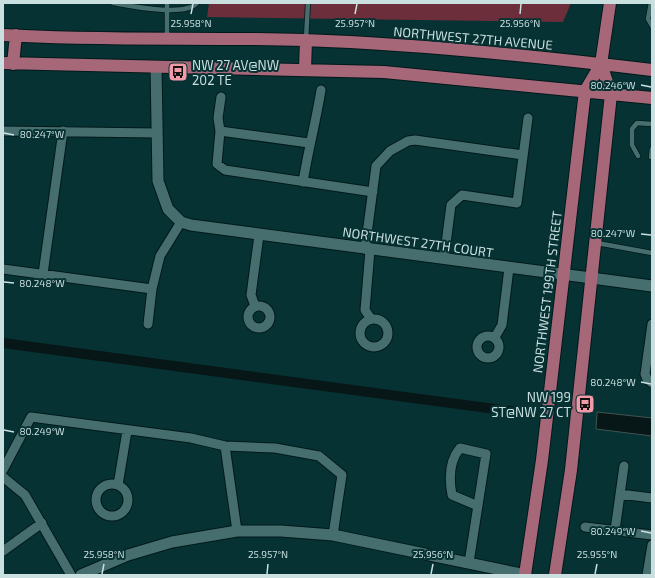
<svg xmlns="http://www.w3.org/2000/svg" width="655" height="578" viewBox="0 0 655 578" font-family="'Exo 2',sans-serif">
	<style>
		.green { fill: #6c2e3b }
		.water { fill: #071616; stroke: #425252 }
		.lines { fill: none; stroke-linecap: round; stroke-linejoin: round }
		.canal { stroke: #071616; stroke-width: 10 }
		.service-casing { stroke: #00191a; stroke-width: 6 }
		.minor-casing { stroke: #00191a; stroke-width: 11 }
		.tertiary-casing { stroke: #00191a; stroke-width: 13 }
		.primary-casing { stroke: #00191a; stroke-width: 14 }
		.service { stroke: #466e6f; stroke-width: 4.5 }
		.minor { stroke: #466e6f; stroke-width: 9 }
		.tertiary { stroke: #466e6f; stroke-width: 11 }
		.primary { stroke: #a66879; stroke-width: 12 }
		.ticks { fill: none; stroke: #cadfdf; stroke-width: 1.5 }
		.labels { text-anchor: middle; stroke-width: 4; stroke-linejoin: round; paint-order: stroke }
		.street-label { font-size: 13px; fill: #cadfdf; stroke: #073234 }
		.poi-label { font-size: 13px; fill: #cadfdf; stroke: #073234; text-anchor: start }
		.ticks-label { font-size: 10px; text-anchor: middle; fill: #cadfdf; stroke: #073234; stroke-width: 4; stroke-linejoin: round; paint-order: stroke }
	</style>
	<rect width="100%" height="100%" fill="#073234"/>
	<path class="green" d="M 209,3 L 571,3 L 563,22 L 207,17 Z"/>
	<path class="water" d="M 597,412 L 652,418 L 652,436 L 596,429 Z"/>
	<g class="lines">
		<path class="canal" d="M 3,343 L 532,414"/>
		<defs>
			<path id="service" d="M 113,3 C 131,6 185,17 197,3
				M 167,3 L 167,38
				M 651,3 L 648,19 L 652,26
				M 306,39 L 308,3
				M 638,156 L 632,145 L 632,129 L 637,123 L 652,124
				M 651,157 L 652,149
				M 597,243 L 652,253"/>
			<path id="minor" d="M 221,97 L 218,118 L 220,131 L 217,164 L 225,170 L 373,192
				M 3,131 L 157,133
				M 220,131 L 309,143
				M 303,182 C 308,151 316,121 321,90
				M 365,249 L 376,166 L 390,151 L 408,141 L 415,140 L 523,155
				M 370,250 L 365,310 L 371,319
				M 444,259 L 451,205 L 462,195 L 517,203 L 528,118
				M 3,269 L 152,289
				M 43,274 L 63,131
				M248 317a11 11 0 1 1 22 0a11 11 0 1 1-22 0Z
				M 255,306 L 251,295 L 259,235
				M360 333a14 14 0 1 1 28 0a14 14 0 1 1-28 0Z
				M 148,324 L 152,289 L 160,256 L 181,222
				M 652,324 L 645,374 L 647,379 L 652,383
				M477 347a11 11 0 1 1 22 0a11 11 0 1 1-22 0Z
				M 495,337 L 502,325 L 509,268
				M 225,446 L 237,531
				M 3,470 L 31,417 L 191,438 L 225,446 L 275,448 L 319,456 L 342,475 L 333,535
				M 3,477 L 25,495 L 71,575
				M96 500a16 16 0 1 1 32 0a16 16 0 1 1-32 0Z
				M 118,485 L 127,431
				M 620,494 L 652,498
				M 585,527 L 652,535
				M 615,530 L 624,466
				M 3,551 L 42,523
				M 469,562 L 471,550 L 486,454 L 460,448 C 449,461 449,479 452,495 L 478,506
				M 647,575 L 652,545"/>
			<path id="tertiary" d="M 156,67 L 158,181 L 168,209 L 181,222 L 191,225 L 652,286
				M 81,575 L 128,555 L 172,542 L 237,531 L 281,531 L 333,535 L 526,575"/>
			<path id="primary" d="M 3,35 C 103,41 203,37 304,40 C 420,44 536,56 652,70
				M 3,63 L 384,72 L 652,98
				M 13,64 L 16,35
				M 305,69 L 306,40
				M 525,575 L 542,460 L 585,91 L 601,64 L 610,3
				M 555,575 L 571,470 L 611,94 L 601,64"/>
		</defs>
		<use href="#service" class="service-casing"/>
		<use href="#minor" class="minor-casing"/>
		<use href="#tertiary" class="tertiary-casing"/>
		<use href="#primary" class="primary-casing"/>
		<use href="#service" class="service"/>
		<use href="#minor" class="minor"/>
		<use href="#tertiary" class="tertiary"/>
		<use href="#primary" class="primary"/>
	</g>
	<path class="ticks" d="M 191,14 L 193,4M 355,14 L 357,4M 520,14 L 521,4M 641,85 L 651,87M 4,133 L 14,135M 641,234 L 651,235M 4,282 L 14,283M 641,382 L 651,384M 4,430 L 14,432M 641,531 L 651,533M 102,574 L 104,564M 267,574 L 268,564M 431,574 L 433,564M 595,574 L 597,564"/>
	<defs>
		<symbol id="bus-square" viewBox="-11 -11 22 22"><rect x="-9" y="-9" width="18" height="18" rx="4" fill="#f39aa8" stroke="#073234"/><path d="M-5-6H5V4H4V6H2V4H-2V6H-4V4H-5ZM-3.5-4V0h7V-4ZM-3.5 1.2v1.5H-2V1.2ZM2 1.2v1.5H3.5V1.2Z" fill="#111"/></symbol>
	</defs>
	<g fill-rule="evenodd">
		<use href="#bus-square" x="167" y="61" width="22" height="22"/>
		<use href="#bus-square" x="574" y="393" width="22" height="22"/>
	</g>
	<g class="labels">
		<g class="street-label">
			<text transform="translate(473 38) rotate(5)" y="5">NORTHWEST 27TH AVENUE</text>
			<text transform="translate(418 242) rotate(8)" y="5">NORTHWEST 27TH COURT</text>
			<text transform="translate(547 292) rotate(-83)" y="5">NORTHWEST 199TH STREET</text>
		</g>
		<g class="poi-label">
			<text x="192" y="70">NW 27 AV@NW<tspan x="192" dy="15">202 TE</tspan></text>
			<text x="571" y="402" text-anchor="end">NW 199<tspan x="571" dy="15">ST@NW 27 CT</tspan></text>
		</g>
	</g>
	<g class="ticks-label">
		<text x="191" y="27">25.958°N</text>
		<text x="355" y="27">25.957°N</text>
		<text x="520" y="27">25.956°N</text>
		<text x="613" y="89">80.246°W</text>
		<text x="42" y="138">80.247°W</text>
		<text x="613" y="237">80.247°W</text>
		<text x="42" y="287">80.248°W</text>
		<text x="613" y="386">80.248°W</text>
		<text x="42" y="435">80.249°W</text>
		<text x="613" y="535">80.249°W</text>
		<text x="104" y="558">25.958°N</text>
		<text x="268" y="558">25.957°N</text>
		<text x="433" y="558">25.956°N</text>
		<text x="597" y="558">25.955°N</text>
	</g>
	<rect width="655" height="578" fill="none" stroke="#cadfdf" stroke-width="8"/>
</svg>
